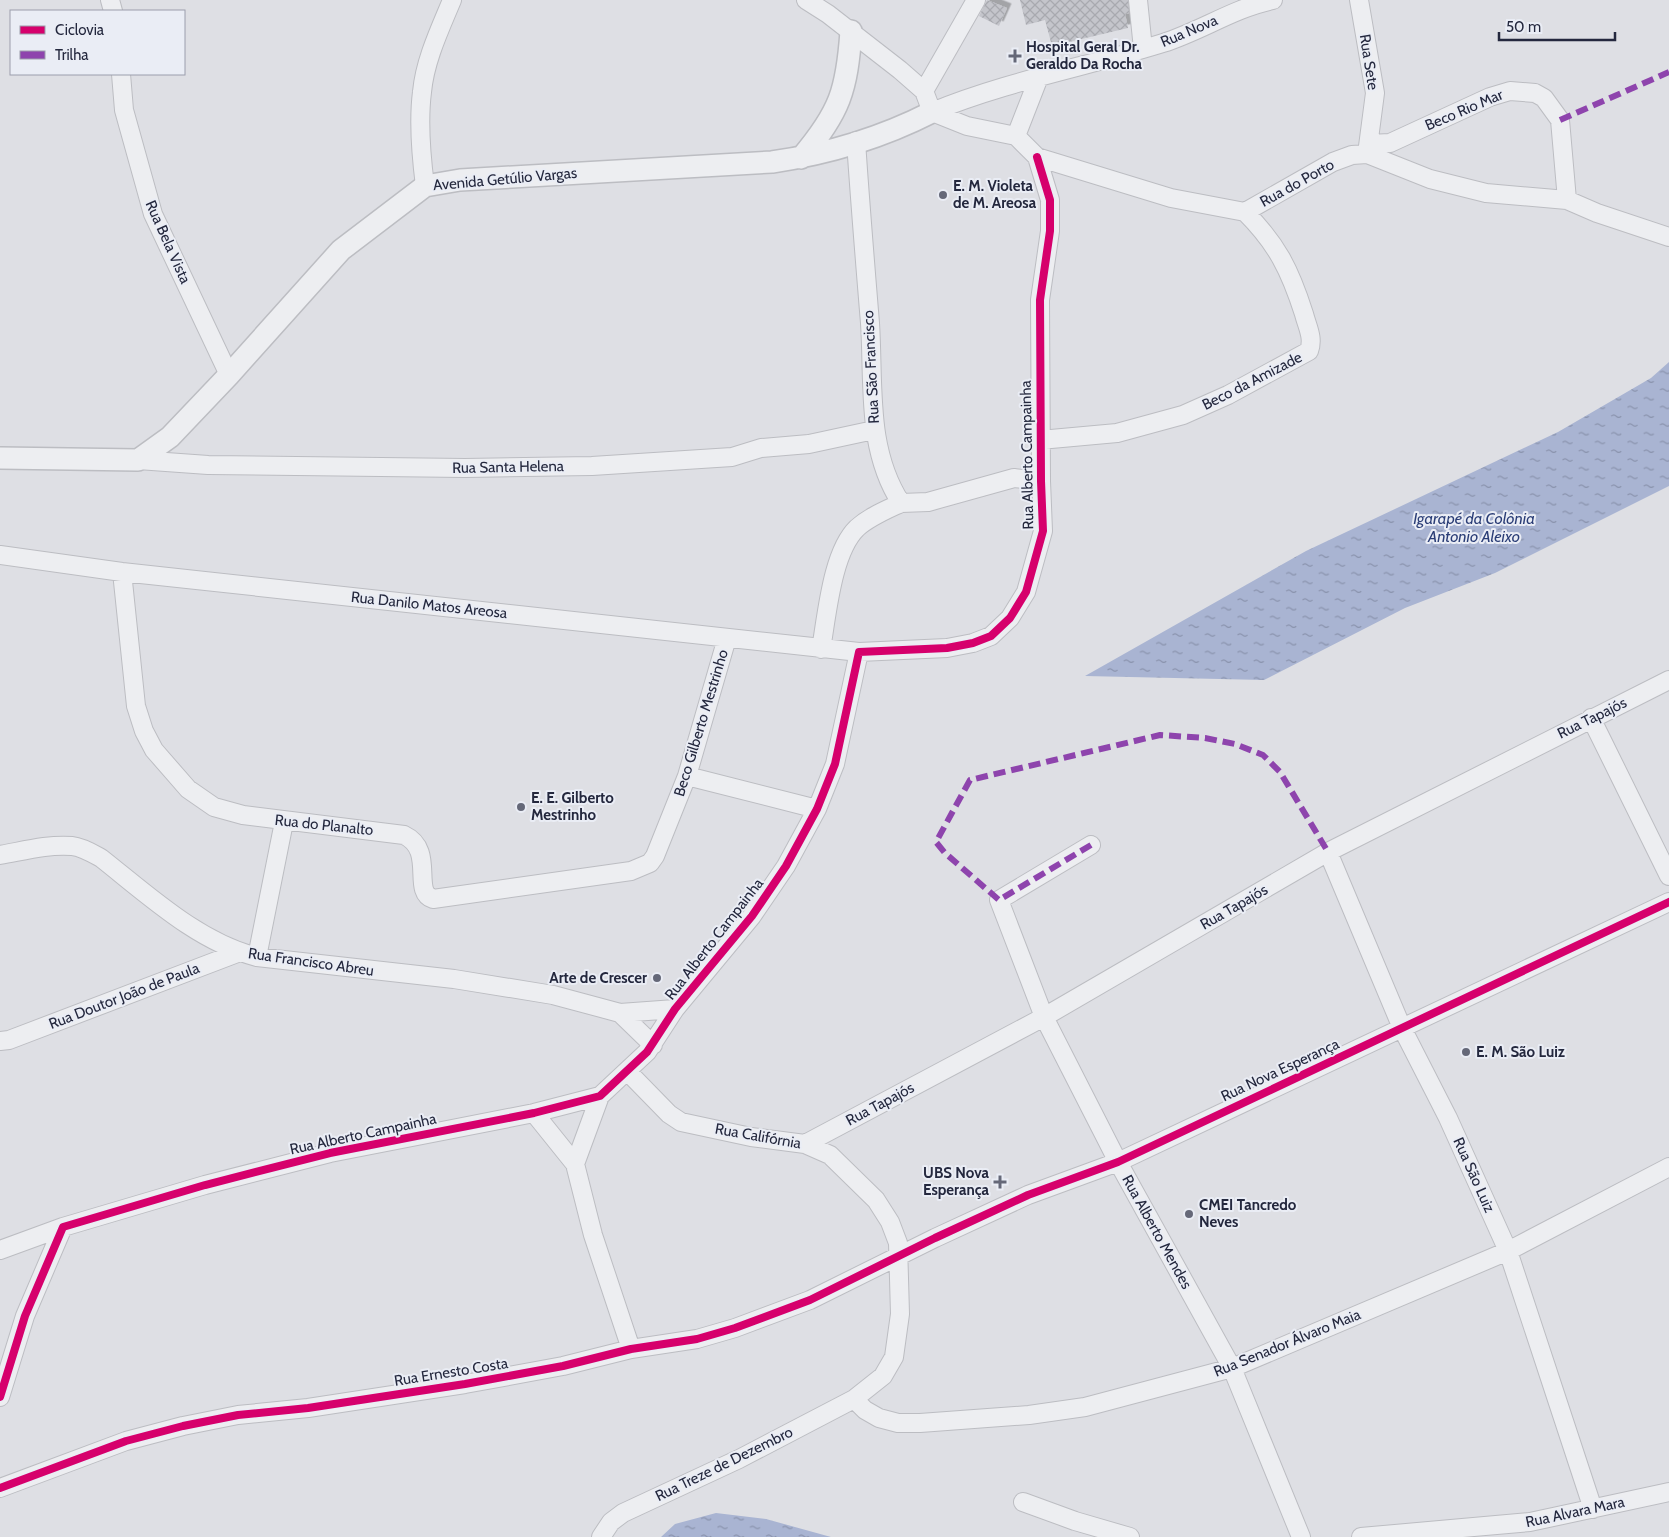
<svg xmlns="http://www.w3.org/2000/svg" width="1669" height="1537" viewBox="0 0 1669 1537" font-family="Cabin,sans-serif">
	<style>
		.water { fill: url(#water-ripples) }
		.building { fill: url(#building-cross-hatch); filter: url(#shadow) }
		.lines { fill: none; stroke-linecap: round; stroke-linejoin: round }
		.minor-casing { stroke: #bcbdc2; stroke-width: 20 }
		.tertiary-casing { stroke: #bcbdc2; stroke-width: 24 }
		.minor { stroke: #edeef1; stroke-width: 18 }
		.tertiary { stroke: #edeef1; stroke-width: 21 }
		.quiet { stroke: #8e44ad; stroke-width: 6; stroke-dasharray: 12 6; stroke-linecap: butt }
		.cycleway-casing { stroke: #eaedf5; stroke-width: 11 }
		.cycleway { stroke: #d6006c; stroke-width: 8 }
		.poi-dot { fill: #656878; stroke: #eaedf5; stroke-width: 2 }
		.labels { text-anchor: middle; stroke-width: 4; stroke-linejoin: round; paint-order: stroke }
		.street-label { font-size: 15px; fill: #24283e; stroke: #eaedf5 }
		.poi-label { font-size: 15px; font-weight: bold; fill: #24283e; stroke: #eaedf5; text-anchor: start }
		.water-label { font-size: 16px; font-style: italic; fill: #2a3d76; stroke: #eaedf5 }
	</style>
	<defs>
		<pattern id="water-ripples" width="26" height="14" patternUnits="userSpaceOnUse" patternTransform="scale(1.25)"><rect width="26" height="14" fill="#a9b4d2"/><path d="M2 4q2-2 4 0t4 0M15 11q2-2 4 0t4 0" fill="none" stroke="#8992ac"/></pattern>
		<pattern id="building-cross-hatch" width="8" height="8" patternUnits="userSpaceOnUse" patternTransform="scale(1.25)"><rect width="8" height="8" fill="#c4c5cb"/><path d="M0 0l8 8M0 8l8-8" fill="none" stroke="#a8a9af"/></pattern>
		<filter id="shadow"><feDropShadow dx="4.5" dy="-4.5" stdDeviation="0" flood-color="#0004"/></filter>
	</defs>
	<rect width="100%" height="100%" fill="#dedfe4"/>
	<path class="water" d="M 1669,362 L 1669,486 L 1495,573 L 1405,608 L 1264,680 L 1085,676 L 1306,551 L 1558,432 L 1651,378 Z
		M 716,1513 L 766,1519 L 831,1537 L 661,1537 L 675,1524 Z"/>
	<path class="building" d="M 987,0 L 1007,8 L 999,26 L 979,16 Z
		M 1020,0 L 1128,0 L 1129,13 L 1125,14 L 1128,28 L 1052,46 L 1045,20 L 1026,25 Z"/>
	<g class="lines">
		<defs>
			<path id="minor" d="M 110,0 L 113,11
				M 806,0 L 828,14 L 900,70 L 924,91 L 932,112
				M 1138,0 L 1143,49
				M 1359,0 L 1375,93 L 1367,154
				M 121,74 L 124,110 L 153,214 L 229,375
				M 924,91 L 976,0
				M 932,112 L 967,126 L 1016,136 L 1037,157 L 1171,198 L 1245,212 L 1333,162 L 1352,155 L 1367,154 L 1430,179 L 1486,193 L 1567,200 L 1597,213 L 1669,237
				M 932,112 C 1007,81 1086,67 1163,43 C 1201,31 1234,8 1273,0
				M 1016,136 L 1039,77
				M 856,141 C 860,202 865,262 870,323 C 874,385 866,449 901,503 L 928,502 L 1014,478 L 1041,481
				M 1369,144 L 1390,143 L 1490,97 L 1510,91 L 1535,93 L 1544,98 L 1560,120 L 1567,200
				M 425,186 C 421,155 418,123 422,92 C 425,60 440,29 452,0
				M 1040,440 L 1117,433 L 1183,415 L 1228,395 L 1309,351 C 1314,338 1307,326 1304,314 C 1290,270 1277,244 1245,212
				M 138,460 L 208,465 L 465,468 L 592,466 L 732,457 L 761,448 L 809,444 L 874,430
				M 0,555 L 122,572 L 859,652
				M 122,572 L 136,706 L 144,731 L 154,750 L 188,789 L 214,807 L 243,815 L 404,835 C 436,850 411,892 433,899 L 631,871 L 650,863 L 655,856 L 687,776 L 727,638
				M 821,649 C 827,615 832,552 857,528 C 869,517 886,510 901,503
				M 1591,718 L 1669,876
				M 687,776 L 817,809
				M 1091,845 L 999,900 L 1044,1017 L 1118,1162 L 1232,1368 L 1301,1537
				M 1328,852 L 1402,1028 L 1448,1118 L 1508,1251 L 1593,1509
				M 0,855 C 23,851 48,844 72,846 C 82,847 92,853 101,858 C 148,895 198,942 257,957 L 454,979 L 553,995 L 620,1013 L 675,1009
				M 257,957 L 284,822
				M 620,1013 L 653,1045
				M 0,1041 L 9,1040 L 240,952
				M 534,1113 L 575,1164 L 593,1235 L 631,1349
				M 805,1144 L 1044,1017 L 1328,852 L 1669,680
				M 575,1164 L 600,1096
				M 0,1250 L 63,1227
				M 0,1397 L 25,1316 L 63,1227 L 205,1185 L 330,1153 L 534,1113 L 600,1096 L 647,1052 L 675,1009 L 752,916 L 786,866 L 817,809 L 835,764 L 859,652 L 947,648 L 973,643 L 991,636 L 1010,618 L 1026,592 L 1043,531 L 1041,481 L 1040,300 L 1050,231 L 1050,200 L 1037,157
				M 854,1399 L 865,1410 L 879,1418 L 898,1423 L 920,1423 L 1029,1415 L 1085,1407 L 1232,1368 L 1508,1251 L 1669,1167
				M 0,1488 L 126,1441 L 183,1426 L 238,1415 L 308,1408 L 465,1384 L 563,1366 L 631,1349 L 697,1339 L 735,1328 L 810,1300 L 935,1238 L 1028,1195 L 1118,1162 L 1669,902
				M 1023,1502 L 1075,1521 L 1130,1537
				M 601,1537 L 611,1522 L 623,1513 L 739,1459 L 854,1399 L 883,1376 L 894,1357 L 900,1314 L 898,1243 L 890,1222 L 876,1200 L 830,1155 L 805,1144 L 751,1137 L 681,1122 L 669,1114 L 627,1071
				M 1361,1537 L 1530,1522 L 1669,1492"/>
			<path id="tertiary" d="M 801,158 C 840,112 847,90 851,31
				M 0,458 L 138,460 L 170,437 L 229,375 L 341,250 L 425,186 L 460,180 L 772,162 C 827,154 883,137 932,112"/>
		</defs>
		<use href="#minor" class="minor-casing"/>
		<use href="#tertiary" class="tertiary-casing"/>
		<use href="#minor" class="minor"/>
		<use href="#tertiary" class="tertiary"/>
		<path class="quiet" d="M 1560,120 L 1669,72
			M 1091,845 L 999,900 L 945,853 L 936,842 L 970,780 L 1160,735 L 1205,738 L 1235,744 L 1263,755 L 1280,772 L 1328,852"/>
		<defs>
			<path id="cycleway" d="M 0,1397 L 25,1316 L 63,1227 L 205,1185 L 330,1153 L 534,1113 L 600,1096 L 647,1052 L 675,1009 L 752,916 L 786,866 L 817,809 L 835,764 L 859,652 L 947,648 L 973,643 L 991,636 L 1010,618 L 1026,592 L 1043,531 L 1041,481 L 1040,300 L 1050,231 L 1050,200 L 1037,157
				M 0,1488 L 126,1441 L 183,1426 L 238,1415 L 308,1408 L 465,1384 L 563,1366 L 631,1349 L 697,1339 L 735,1328 L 810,1300 L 935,1238 L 1028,1195 L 1118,1162 L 1669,902"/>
		</defs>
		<use href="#cycleway" class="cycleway-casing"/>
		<use href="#cycleway" class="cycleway"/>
	</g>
	<g class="poi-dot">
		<path d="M1012.5 48.5h5v5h5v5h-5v5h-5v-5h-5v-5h5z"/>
		<circle cx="943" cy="195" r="5"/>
		<circle cx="521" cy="807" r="5"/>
		<circle cx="657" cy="978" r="5"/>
		<circle cx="1466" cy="1052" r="5"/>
		<path d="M997.5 1174.5h5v5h5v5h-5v5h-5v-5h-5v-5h5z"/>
		<circle cx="1189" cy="1214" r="5"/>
	</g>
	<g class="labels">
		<g class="street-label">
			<text transform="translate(1189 31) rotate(-23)" y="5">Rua Nova</text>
			<text transform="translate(1369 62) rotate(81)" y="5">Rua Sete</text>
			<text transform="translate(1464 110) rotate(-23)" y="5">Beco Rio Mar</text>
			<text transform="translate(505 179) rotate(-5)" y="5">Avenida Getúlio Vargas</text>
			<text transform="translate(1297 183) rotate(-29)" y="5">Rua do Porto</text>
			<text transform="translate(168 242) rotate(66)" y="5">Rua Bela Vista</text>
			<text transform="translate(871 367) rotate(-93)" y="5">Rua São Francisco</text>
			<text transform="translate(1252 381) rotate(-27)" y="5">Beco da Amizade</text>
			<text transform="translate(1027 455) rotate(-91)" y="5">Rua Alberto Campainha</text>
			<text transform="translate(508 467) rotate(-1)" y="5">Rua Santa Helena</text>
			<text transform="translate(429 605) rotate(6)" y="5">Rua Danilo Matos Areosa</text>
			<text transform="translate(1592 718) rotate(-26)" y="5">Rua Tapajós</text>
			<text transform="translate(701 723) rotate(-73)" y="5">Beco Gilberto Mestrinho</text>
			<text transform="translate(324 825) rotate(6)" y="5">Rua do Planalto</text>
			<text transform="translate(1234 907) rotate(-30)" y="5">Rua Tapajós</text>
			<text transform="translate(714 939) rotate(-52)" y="5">Rua Alberto Campainha</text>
			<text transform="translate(311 962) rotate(8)" y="5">Rua Francisco Abreu</text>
			<text transform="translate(124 996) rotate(-21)" y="5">Rua Doutor João de Paula</text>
			<text transform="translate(1280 1070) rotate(-25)" y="5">Rua Nova Esperança</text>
			<text transform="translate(880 1104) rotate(-28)" y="5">Rua Tapajós</text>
			<text transform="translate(363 1134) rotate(-12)" y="5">Rua Alberto Campainha</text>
			<text transform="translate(758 1136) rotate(10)" y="5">Rua Califórnia</text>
			<text transform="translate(1474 1175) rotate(66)" y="5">Rua São Luiz</text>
			<text transform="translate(1157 1232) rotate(61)" y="5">Rua Alberto Mendes</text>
			<text transform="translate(1287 1343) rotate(-22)" y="5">Rua Senador Álvaro Maia</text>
			<text transform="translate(451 1372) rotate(-9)" y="5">Rua Ernesto Costa</text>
			<text transform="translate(724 1464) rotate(-26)" y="5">Rua Treze de Dezembro</text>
			<text transform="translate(1575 1512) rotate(-12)" y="5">Rua Alvara Mara</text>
		</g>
		<g class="poi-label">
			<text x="1026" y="52">Hospital Geral Dr.<tspan x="1026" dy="17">Geraldo Da Rocha</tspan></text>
			<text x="953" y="191">E. M. Violeta<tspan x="953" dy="17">de M. Areosa</tspan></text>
			<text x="531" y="803">E. E. Gilberto<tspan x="531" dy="17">Mestrinho</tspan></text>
			<text x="647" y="983" text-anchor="end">Arte de Crescer</text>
			<text x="1476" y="1057">E. M. São Luiz</text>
			<text x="989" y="1178" text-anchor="end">UBS Nova<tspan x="989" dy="17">Esperança</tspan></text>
			<text x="1199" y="1210">CMEI Tancredo<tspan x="1199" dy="17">Neves</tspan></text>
		</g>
		<g class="water-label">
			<text x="1474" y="524">Igarapé da Colônia<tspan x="1474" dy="18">Antonio Aleixo</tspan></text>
		</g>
	</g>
	<rect x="10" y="10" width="175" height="65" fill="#eaedf5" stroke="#9b9eac"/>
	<rect x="20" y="26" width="25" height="8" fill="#d6006c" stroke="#9b9eac"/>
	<text x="55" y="35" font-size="15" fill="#24283e">Ciclovia</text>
	<rect x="20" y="51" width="25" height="8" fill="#8e44ad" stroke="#9b9eac"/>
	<text x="55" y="60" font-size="15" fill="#24283e">Trilha</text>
	<path d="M1499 32v8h116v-8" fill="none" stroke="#24283e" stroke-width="2.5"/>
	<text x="1506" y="32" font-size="15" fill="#24283e" stroke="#eaedf5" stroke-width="4" paint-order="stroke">50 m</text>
</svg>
